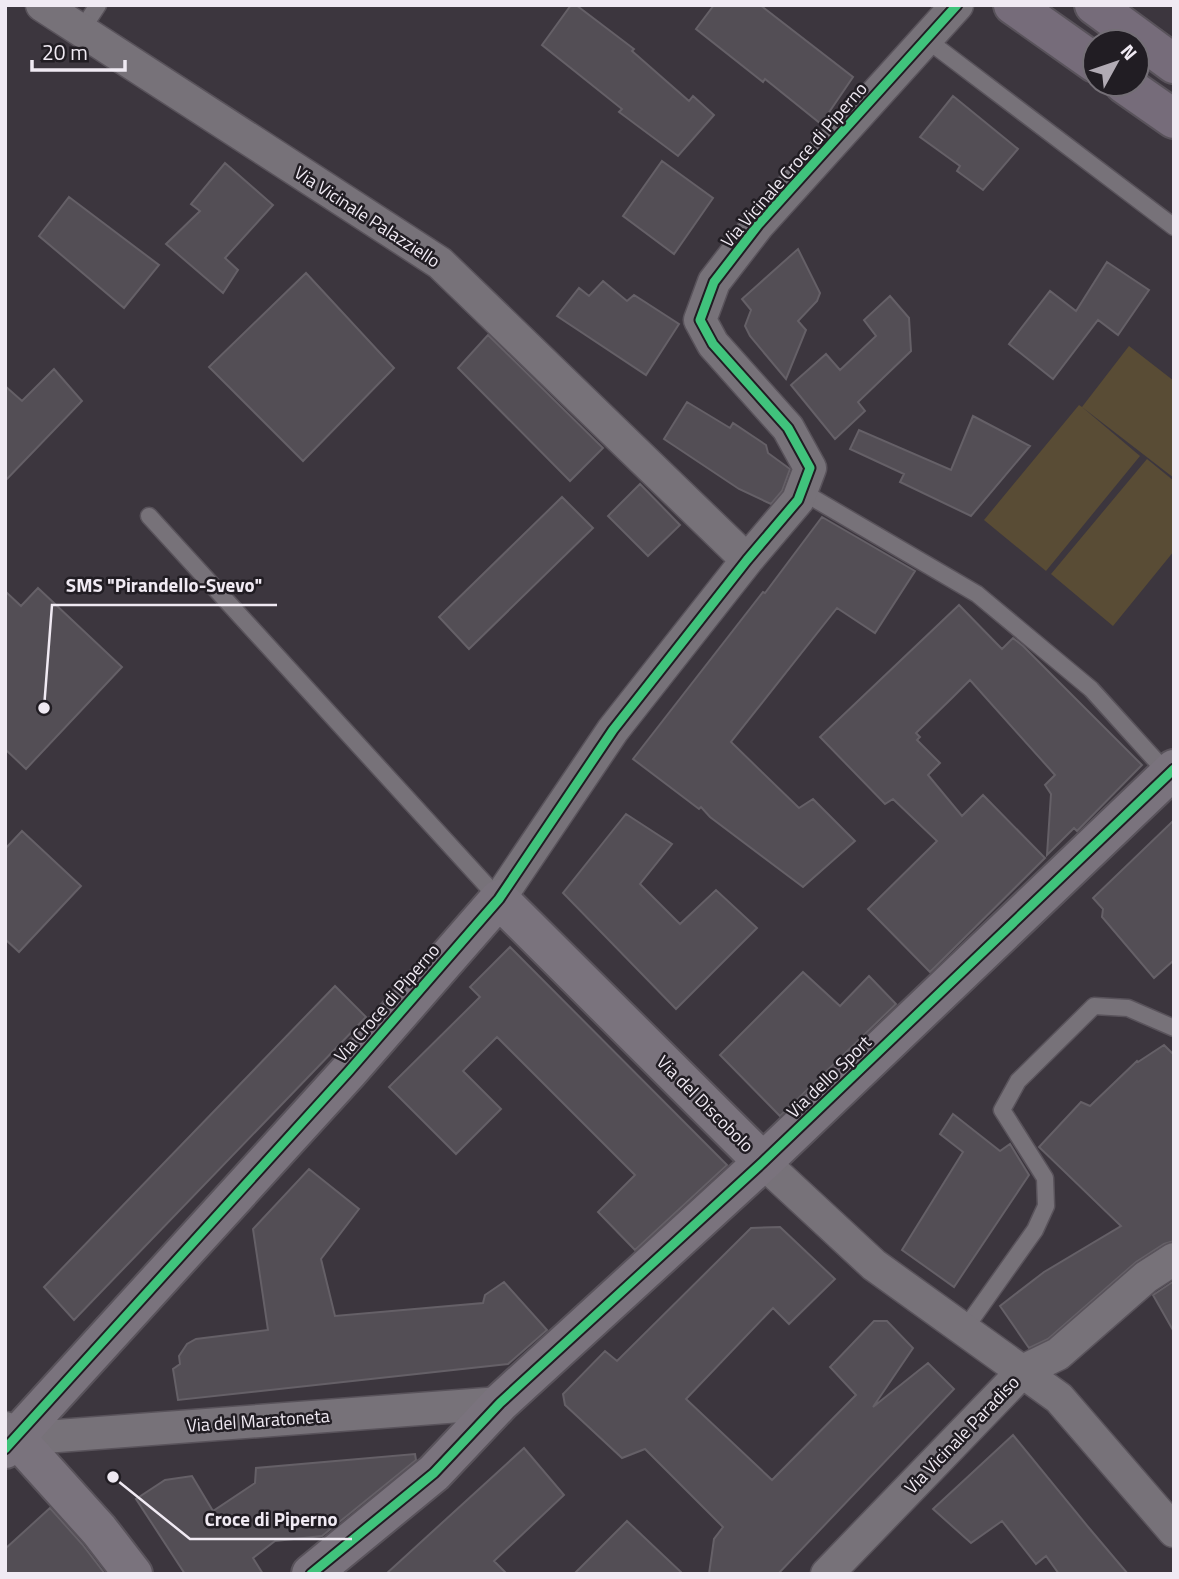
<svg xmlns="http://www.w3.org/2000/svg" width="1179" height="1579" viewBox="0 0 1179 1579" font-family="'Titillium Web',sans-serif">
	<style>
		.green { fill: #594c35 }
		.building { fill: #534e55; stroke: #656067; stroke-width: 2 }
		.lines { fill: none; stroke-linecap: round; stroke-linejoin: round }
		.lane-casing { stroke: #59535b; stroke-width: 19 }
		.street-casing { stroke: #59535b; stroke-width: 35 }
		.secondary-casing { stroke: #59535b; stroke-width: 42 }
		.highway-casing { stroke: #59535b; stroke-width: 42 }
		.lane { stroke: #777279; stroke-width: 16 }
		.street { stroke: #777279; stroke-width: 32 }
		.secondary { stroke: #7a737d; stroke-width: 38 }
		.highway { stroke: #766c7a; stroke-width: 38 }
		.cycleway-casing { stroke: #211d23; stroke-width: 13 }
		.cycleway { stroke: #40c37c; stroke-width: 9 }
		.labels { text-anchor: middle; stroke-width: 5; stroke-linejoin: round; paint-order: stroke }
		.street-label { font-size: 18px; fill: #f0eaf3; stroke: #211d23 }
		.leader { fill: none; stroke: #f0eaf3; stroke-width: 2.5 }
		.callout-dot { fill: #f0eaf3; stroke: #211d23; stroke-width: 2.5 }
		.callout-label { font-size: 19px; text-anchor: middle; font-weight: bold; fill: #f0eaf3; stroke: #211d23; stroke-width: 5; stroke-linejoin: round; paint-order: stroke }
	</style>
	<rect width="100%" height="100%" fill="#3c363e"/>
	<path class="green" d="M 1129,346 L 1174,381 L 1174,478 L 1082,407 L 1140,456 L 1046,571 L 984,520 L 1079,405 L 1082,407 Z
		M 1147,459 L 1174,481 L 1174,551 L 1113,626 L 1051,574 Z"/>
	<path class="building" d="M 571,5 L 576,5 L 634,49 L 632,51 L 689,101 L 693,96 L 714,115 L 678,156 L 619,112 L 622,109 L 542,45 Z
		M 714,5 L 760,5 L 853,77 L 821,124 L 765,79 L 763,82 L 696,29 Z
		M 953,96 L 1018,149 L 983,190 L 957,171 L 960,166 L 920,137 Z
		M 662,161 L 713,198 L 674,254 L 623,216 Z
		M 225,163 L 273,205 L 225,258 L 238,270 L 223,293 L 166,244 L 200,211 L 191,204 Z
		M 69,197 L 159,265 L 124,308 L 39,236 Z
		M 798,249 L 820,293 L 817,301 L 798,321 L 806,330 L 786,379 L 750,336 L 745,326 L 751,310 L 742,299 Z
		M 1107,262 L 1149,290 L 1118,335 L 1098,320 L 1053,379 L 1009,344 L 1050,291 L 1076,311 Z
		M 306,273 L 394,368 L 303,461 L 209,367 Z
		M 603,281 L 627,301 L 634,295 L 679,324 L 646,375 L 557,316 L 579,288 L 589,296 Z
		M 890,296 L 909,318 L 911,351 L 858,402 L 865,411 L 835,439 L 791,385 L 826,354 L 840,370 L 876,336 L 864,320 Z
		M 488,335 L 603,448 L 570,481 L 458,368 Z
		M 54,369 L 82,401 L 5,481 L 5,386 L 22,401 Z
		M 687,402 L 730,428 L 733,423 L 766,445 L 768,453 L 790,469 L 782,491 L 771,504 L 739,489 L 664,439 Z
		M 973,416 L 1030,446 L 971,516 L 900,482 L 904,474 L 850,449 L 859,430 L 951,470 Z
		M 640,484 L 680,525 L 648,556 L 608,516 Z
		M 562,497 L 593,528 L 469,649 L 439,617 Z
		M 822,517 L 915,571 L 875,633 L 837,608 L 731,742 L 799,808 L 813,799 L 855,841 L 803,887 L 710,817 L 701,807 L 699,809 L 633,759 L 763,592 L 765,593 Z
		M 38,588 L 122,667 L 26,769 L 5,749 L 5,591 L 21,606 Z
		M 959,605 L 1002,649 L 1013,638 L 1023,646 L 1142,765 L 1077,831 L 1074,828 L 1047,855 L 1051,794 L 1045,785 L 1055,775 L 970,680 L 952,698 L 916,733 L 920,737 L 917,740 L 940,763 L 928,775 L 962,816 L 983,795 L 1045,858 L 930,972 L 868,909 L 937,841 L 893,799 L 885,804 L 820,737 Z
		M 626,814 L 672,844 L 640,884 L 680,924 L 716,890 L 757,928 L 676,1009 L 563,893 Z
		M 1174,820 L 1174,960 L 1154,978 L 1102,917 L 1103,909 L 1093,898 Z
		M 22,831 L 81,886 L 19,952 L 5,939 L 5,849 Z
		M 510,947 L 727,1165 L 635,1250 L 598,1212 L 635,1175 L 497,1037 L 463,1071 L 501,1109 L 456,1154 L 389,1087 L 480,997 L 470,987 Z
		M 803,972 L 840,1006 L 869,976 L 896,1004 L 780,1116 L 720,1055 Z
		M 335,986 L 366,1017 L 74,1320 L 44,1287 Z
		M 1164,1045 L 1174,1055 L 1174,1241 L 1164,1244 L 1136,1262 L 1048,1339 L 1029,1348 L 1000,1306 L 1044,1272 L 1121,1226 L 1039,1147 L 1081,1102 L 1090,1106 L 1137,1061 L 1138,1062 Z
		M 953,1114 L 1000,1151 L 1010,1144 L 1029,1175 L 954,1287 L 902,1250 L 963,1152 L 940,1134 Z
		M 309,1169 L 359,1209 L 321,1259 L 335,1316 L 483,1303 L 485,1295 L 504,1282 L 547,1330 L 508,1364 L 178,1400 L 173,1369 L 180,1364 L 179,1356 L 187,1344 L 196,1339 L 268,1330 L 253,1229 Z
		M 780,1227 L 835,1279 L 789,1324 L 773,1308 L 686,1399 L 772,1480 L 856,1395 L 830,1367 L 874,1321 L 887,1321 L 913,1348 L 873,1407 L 928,1363 L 954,1389 L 778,1574 L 709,1574 L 714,1539 L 723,1527 L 645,1449 L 622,1458 L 565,1405 L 563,1394 L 605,1351 L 617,1361 L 751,1228 Z
		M 1174,1281 L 1174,1332 L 1153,1295 Z
		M 1013,1435 L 1089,1528 L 1128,1574 L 1059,1574 L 1046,1556 L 1036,1564 L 1002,1521 L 971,1543 L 933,1509 Z
		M 524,1448 L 564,1495 L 494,1561 L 507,1574 L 386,1574 Z
		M 415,1454 L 416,1460 L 322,1536 L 275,1541 L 253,1558 L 263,1574 L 185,1574 L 136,1499 L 165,1480 L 192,1476 L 213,1511 L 255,1483 L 256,1468 Z
		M 50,1508 L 82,1544 L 105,1574 L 5,1574 L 5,1549 Z
		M 627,1521 L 683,1574 L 574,1574 Z"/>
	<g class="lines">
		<defs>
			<path id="lane" d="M 81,31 L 98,5
				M 926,39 L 1174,227
				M 801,491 L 977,594 L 1091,689 L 1168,774
				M 149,516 L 499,899
				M 964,1330 L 1035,1230 L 1046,1206 L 1045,1178 L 1002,1110 L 1018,1081 L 1094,1006 L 1128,1008 L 1174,1028"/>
			<path id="street" d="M 42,5 L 440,263 L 747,560
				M 499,899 L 613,730 L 747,560 L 798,500 L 810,468 L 788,428 L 713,344 L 700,320 L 714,282 L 758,225 L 957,5
				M 763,1162 L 874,1265 L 1059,1398 L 1174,1531
				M 5,1428 L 17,1439 L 500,1403
				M 827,1574 L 1023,1371 L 1058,1354 L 1146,1277 L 1174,1259"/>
			<path id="secondary" d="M 17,1439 L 99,1530 L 133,1574
				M 5,1449 L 349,1071 L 499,899 L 763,1162
				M 311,1574 L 434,1473 L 500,1403 L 763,1162 L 1174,769"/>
			<path id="highway" d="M 1013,5 L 1095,63
				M 1094,5 L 1174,64
				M 1124,84 L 1174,119"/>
		</defs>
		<use href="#lane" class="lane-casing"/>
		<use href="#street" class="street-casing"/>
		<use href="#secondary" class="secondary-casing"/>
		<use href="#highway" class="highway-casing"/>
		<use href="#lane" class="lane"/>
		<use href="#street" class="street"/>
		<use href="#secondary" class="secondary"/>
		<use href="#highway" class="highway"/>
		<defs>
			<path id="cycleway" d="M 5,1449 L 349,1071 L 499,899 L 613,730 L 747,560 L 798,500 L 810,468 L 788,428 L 713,344 L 700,320 L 714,282 L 758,225 L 957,5
				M 311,1574 L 434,1473 L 500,1403 L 763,1162 L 1174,769"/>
		</defs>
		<use href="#cycleway" class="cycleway-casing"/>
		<use href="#cycleway" class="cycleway"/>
	</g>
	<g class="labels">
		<g class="street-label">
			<text transform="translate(794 165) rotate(-49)" y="6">Via Vicinale Croce di Piperno</text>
			<text transform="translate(367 217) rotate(33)" y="6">Via Vicinale Palazziello</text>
			<text transform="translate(387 1003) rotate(-49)" y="6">Via Croce di Piperno</text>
			<text transform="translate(829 1077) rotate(-44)" y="6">Via dello Sport</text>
			<text transform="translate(705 1104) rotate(45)" y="6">Via del Discobolo</text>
			<text transform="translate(258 1421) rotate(-4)" y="6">Via del Maratoneta</text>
			<text transform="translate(962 1435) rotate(-46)" y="6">Via Vicinale Paradiso</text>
		</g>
	</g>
	<path class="leader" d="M44 708L52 605H277M113 1477L190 1539H352"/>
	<g class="callout-dot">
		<circle cx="44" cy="708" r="7"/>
		<circle cx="113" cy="1477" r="7"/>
	</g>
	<g class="callout-label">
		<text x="164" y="592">SMS "Pirandello-Svevo"</text>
		<text x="271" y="1526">Croce di Piperno</text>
	</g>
	<rect width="1179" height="1579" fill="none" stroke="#f0eaf3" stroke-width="14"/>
	<g transform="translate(1116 63) rotate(50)"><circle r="33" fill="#211d23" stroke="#746f76" stroke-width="2"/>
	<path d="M0-5L12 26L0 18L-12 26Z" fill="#b1abb4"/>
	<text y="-10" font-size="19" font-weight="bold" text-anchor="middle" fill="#f0eaf3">N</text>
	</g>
	<path d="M32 60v10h93v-10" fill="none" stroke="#f0eaf3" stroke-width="3.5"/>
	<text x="42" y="60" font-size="21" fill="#f0eaf3" stroke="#211d23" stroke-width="5" paint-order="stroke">20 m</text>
</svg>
